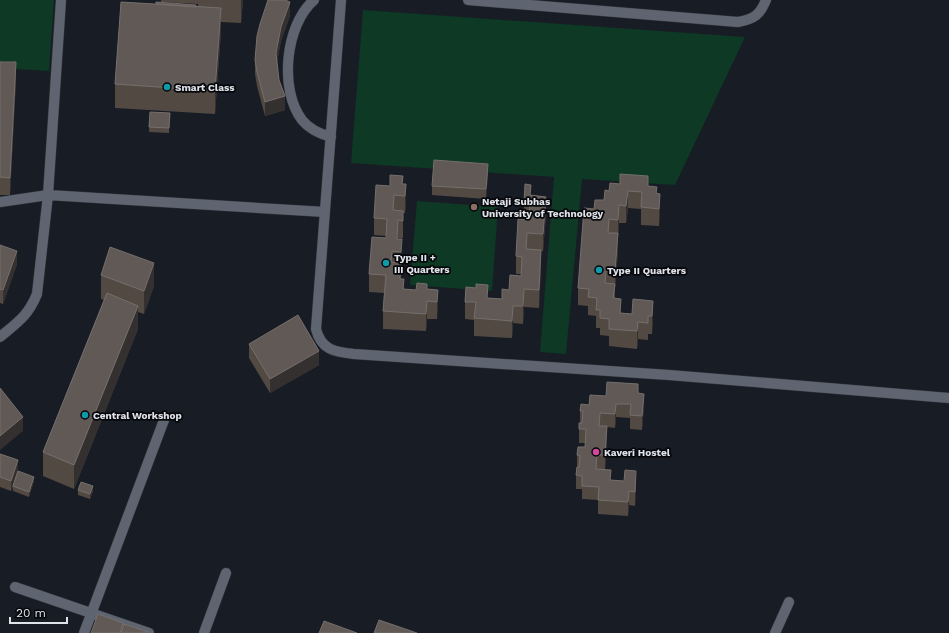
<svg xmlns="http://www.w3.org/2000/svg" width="949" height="633" viewBox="0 0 949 633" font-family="'Work Sans',sans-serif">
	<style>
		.green { fill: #0d3925 }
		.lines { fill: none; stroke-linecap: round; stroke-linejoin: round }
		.minor-casing { stroke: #34373e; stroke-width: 11 }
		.minor { stroke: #5f6570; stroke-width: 10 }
		.wall { fill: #524943 }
		.shaded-wall { fill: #34302f }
		.building { fill: #615955; stroke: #756f6c }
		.culture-dot { fill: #0f9aa8; stroke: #05070a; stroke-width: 1.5 }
		.education-dot { fill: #8d6e63; stroke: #05070a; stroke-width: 1.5 }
		.hotel-dot { fill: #d1479c; stroke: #05070a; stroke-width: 1.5 }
		.labels { text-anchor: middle; stroke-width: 3.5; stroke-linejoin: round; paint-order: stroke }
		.poi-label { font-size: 10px; font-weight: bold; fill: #e0e3ea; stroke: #05070a; text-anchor: start }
	</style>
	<rect width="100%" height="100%" fill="#181c25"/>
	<path class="green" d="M 0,0 L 54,0 L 49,71 L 0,68 Z
		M 363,10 L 745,37 L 675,185 L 582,179 L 566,354 L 540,352 L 554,177 L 351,163 Z
		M 417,201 L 498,207 L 492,291 L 410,285 Z"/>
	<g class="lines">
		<defs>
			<path id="minor" d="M 314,0 C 285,25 279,90 302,120 C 310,130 320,134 331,137
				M 341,0 L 316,329 C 321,350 335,352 354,354 L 669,375 L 949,398
				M 468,0 L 738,22 C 754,19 760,15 766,0
				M 0,202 L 48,195 L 325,212
				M 0,337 C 18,322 28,316 37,294 L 48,195 L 61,0
				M 15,587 L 149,633
				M 84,633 L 164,420
				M 204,633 L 226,573
				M 775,633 L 789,602"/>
		</defs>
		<use href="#minor" class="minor-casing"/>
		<use href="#minor" class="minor"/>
	</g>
	<path class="wall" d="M 161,0 L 243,0 L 241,23 L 221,22 L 221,32 L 215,114 L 115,108 L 115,84 L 196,7 L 198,7 L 198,4 L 161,2 Z
		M 290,16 L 281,41 L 277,62 L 279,80 L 285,110 L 265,116 L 257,86 L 255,74 L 255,60 Z
		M 0,62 L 16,80 L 10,195 L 0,195 Z
		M 150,112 L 170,113 L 169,133 L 149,132 Z
		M 488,174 L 486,199 L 432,195 L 432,186 Z
		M 406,184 L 406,202 L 405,213 L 403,213 L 403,238 L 398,238 L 398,239 L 402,256 L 401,279 L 404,289 L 416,290 L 427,289 L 438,290 L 437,319 L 427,319 L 426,331 L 383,329 L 383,311 L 384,293 L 369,292 L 369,274 L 386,238 L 386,236 L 374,235 L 374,218 L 390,186 Z
		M 648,186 L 657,193 L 660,211 L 659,226 L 641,225 L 641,209 L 628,208 L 626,223 L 619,223 L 618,237 L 618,251 L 615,289 L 615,298 L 621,313 L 632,314 L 653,301 L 653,318 L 652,334 L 648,334 L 648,340 L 638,339 L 637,349 L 609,346 L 609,336 L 600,335 L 600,328 L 596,328 L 596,316 L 588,315 L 588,306 L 578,305 L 578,288 L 594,209 L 604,200 L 609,191 Z
		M 531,195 L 546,214 L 543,251 L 541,251 L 541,267 L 539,308 L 524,307 L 523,324 L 513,323 L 512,338 L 474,336 L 474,320 L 465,319 L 465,302 L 488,298 L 502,299 L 521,276 L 521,274 L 516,274 L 516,256 L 524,220 L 524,203 Z
		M 0,245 L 17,264 L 3,304 L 0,303 Z
		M 101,275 L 154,286 L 144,314 L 138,312 L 138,329 L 74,489 L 43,476 L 43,452 L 104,300 L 101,299 Z
		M 249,344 L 319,365 L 270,393 L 249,358 Z
		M 638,393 L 644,408 L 642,430 L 630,429 L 630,418 L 616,417 L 615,428 L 607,427 L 607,440 L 605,469 L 611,480 L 636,485 L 635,506 L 629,505 L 628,516 L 598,514 L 598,500 L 582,499 L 582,489 L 576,489 L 576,475 L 577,467 L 577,455 L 585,447 L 585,443 L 579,443 L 579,429 L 580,423 L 580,411 L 589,405 L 606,396 Z
		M 0,454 L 18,469 L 16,477 L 34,481 L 29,497 L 13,491 L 13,487 L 11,491 L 0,487 Z
		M 78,490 L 93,491 L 90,499 L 78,495 Z"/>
	<path class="shaded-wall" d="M 241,0 L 243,0 L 241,23 Z
		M 290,2 L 290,16 L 281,41 L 276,67 L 276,53 L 281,27 Z
		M 221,8 L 221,32 L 215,114 L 215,91 Z
		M 16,62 L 16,80 L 10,195 L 10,178 Z
		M 285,96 L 285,110 L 265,116 L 265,102 Z
		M 488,164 L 488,174 L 486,199 L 486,189 Z
		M 406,184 L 406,202 L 405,213 L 405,196 Z
		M 628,191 L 628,208 L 626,223 L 626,206 Z
		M 660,194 L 660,211 L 659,226 L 659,209 Z
		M 546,197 L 546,214 L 543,251 L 543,234 Z
		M 619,205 L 619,223 L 618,237 L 618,220 Z
		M 398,220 L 398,252 L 397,239 Z
		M 618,233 L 618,251 L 615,289 L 615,271 Z
		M 402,239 L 402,256 L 401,281 L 400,279 Z
		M 541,250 L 541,267 L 539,308 L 539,290 Z
		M 17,251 L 17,264 L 3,304 L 3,290 Z
		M 154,263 L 154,286 L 144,314 L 144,291 Z
		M 524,289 L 524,307 L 523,324 L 523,306 Z
		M 438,290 L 438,307 L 437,319 L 437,302 Z
		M 427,301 L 427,319 L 426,331 L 426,314 Z
		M 653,301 L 653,318 L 652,334 L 652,316 Z
		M 138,306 L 138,329 L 74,489 L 74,465 Z
		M 513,306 L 513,323 L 512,338 L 512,321 Z
		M 638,322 L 638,339 L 637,349 L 637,331 Z
		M 319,351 L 319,365 L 270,393 L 270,379 Z
		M 644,394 L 644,408 L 642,430 L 642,416 Z
		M 616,404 L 616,417 L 615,428 L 615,414 Z
		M 23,417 L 23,431 L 0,450 L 0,436 Z
		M 607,426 L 607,440 L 605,469 L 605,455 Z
		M 18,460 L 18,469 L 11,491 L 11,481 Z
		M 636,471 L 636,485 L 635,506 L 635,492 Z
		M 34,477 L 34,481 L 29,497 L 29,492 Z
		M 93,486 L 93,491 L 90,499 L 90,494 Z
		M 629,491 L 629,505 L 628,516 L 628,502 Z
		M 123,623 L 123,633 L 120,633 Z"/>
	<path class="building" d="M 268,0 L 285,0 L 290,2 L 281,27 L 276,53 L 279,80 L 285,96 L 265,102 L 257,72 L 255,60 L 257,36 L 260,24 Z
		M 121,2 L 221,8 L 215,91 L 115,84 Z
		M 156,2 L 196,5 L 196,7 L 156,4 Z
		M 0,62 L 16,62 L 10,178 L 0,177 Z
		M 150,112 L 170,113 L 169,128 L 149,127 Z
		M 434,160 L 488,164 L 486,189 L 432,186 Z
		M 620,174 L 648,176 L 648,186 L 657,187 L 656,193 L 660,194 L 659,209 L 641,207 L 642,192 L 628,191 L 626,206 L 619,205 L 618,220 L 609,219 L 608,233 L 618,233 L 615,271 L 606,271 L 605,283 L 615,284 L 613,298 L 621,299 L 620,313 L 632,314 L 633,299 L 653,301 L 652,316 L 648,316 L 648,323 L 638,322 L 637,331 L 609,329 L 609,319 L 600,318 L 600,310 L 596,310 L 597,298 L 588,297 L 589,289 L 578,288 L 584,208 L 594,209 L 595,200 L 604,200 L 605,190 L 609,191 L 610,183 L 620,184 Z
		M 390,175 L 403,176 L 402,184 L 406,184 L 405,196 L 394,195 L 393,210 L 403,211 L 403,221 L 398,220 L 397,239 L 402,239 L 401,252 L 392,251 L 391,262 L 401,263 L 400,279 L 404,279 L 403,289 L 416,290 L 417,283 L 427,284 L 427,289 L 438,290 L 437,302 L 427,301 L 426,314 L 383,311 L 386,275 L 369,274 L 372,237 L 386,238 L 387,219 L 374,218 L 376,185 L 390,186 Z
		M 525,184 L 531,185 L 530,195 L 546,197 L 543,234 L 527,233 L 526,249 L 541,250 L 539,290 L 524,289 L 523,306 L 513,306 L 512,321 L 474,318 L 476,302 L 465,302 L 466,287 L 476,288 L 476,284 L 488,285 L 487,298 L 502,299 L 502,289 L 509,290 L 510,275 L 521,276 L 522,257 L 516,256 L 518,219 L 529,220 L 530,203 L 524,203 Z
		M 0,245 L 17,251 L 3,290 L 0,289 Z
		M 110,247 L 154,263 L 144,291 L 101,275 Z
		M 107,293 L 138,306 L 74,465 L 43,452 Z
		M 298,315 L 319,351 L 270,379 L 249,344 Z
		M 607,382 L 638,384 L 638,393 L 644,394 L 642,416 L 630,415 L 631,404 L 616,404 L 615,414 L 600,413 L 599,426 L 607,426 L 605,455 L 597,455 L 596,469 L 611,470 L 610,480 L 624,481 L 625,470 L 636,471 L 635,492 L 629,491 L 628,502 L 598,500 L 599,487 L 582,486 L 582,476 L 576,475 L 577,467 L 579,467 L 580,456 L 577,455 L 578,447 L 585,447 L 586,429 L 579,429 L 579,423 L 582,423 L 583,411 L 580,411 L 581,404 L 589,405 L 590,395 L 606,396 Z
		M 0,388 L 23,417 L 0,436 Z
		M 0,454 L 18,460 L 11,481 L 0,477 Z
		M 18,471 L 34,477 L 29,492 L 13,486 Z
		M 81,482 L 93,486 L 90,494 L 78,490 Z
		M 98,614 L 123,623 L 120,633 L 91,633 Z
		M 379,620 L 417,633 L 374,633 Z
		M 324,621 L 357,633 L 319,633 Z
		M 124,624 L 148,632 L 147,633 L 121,633 Z"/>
	<g class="culture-dot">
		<circle cx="167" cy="87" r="4"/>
		<circle cx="386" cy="263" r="4"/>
		<circle cx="599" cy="270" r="4"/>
		<circle cx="85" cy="415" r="4"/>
	</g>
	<circle class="education-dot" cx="474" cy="207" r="4"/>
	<circle class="hotel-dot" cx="596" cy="452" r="4"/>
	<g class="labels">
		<g class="poi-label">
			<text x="175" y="91">Smart Class</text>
			<text x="482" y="205">Netaji Subhas<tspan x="482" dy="12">University of Technology</tspan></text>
			<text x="394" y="261">Type II +<tspan x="394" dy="12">III Quarters</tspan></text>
			<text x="607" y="274">Type II Quarters</text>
			<text x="93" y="419">Central Workshop</text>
			<text x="604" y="456">Kaveri Hostel</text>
		</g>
	</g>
	<path d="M10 617v6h57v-6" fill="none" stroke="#e0e3ea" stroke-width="2"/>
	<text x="16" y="617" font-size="12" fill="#e0e3ea" stroke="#05070a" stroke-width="3" paint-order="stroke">20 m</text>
</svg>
